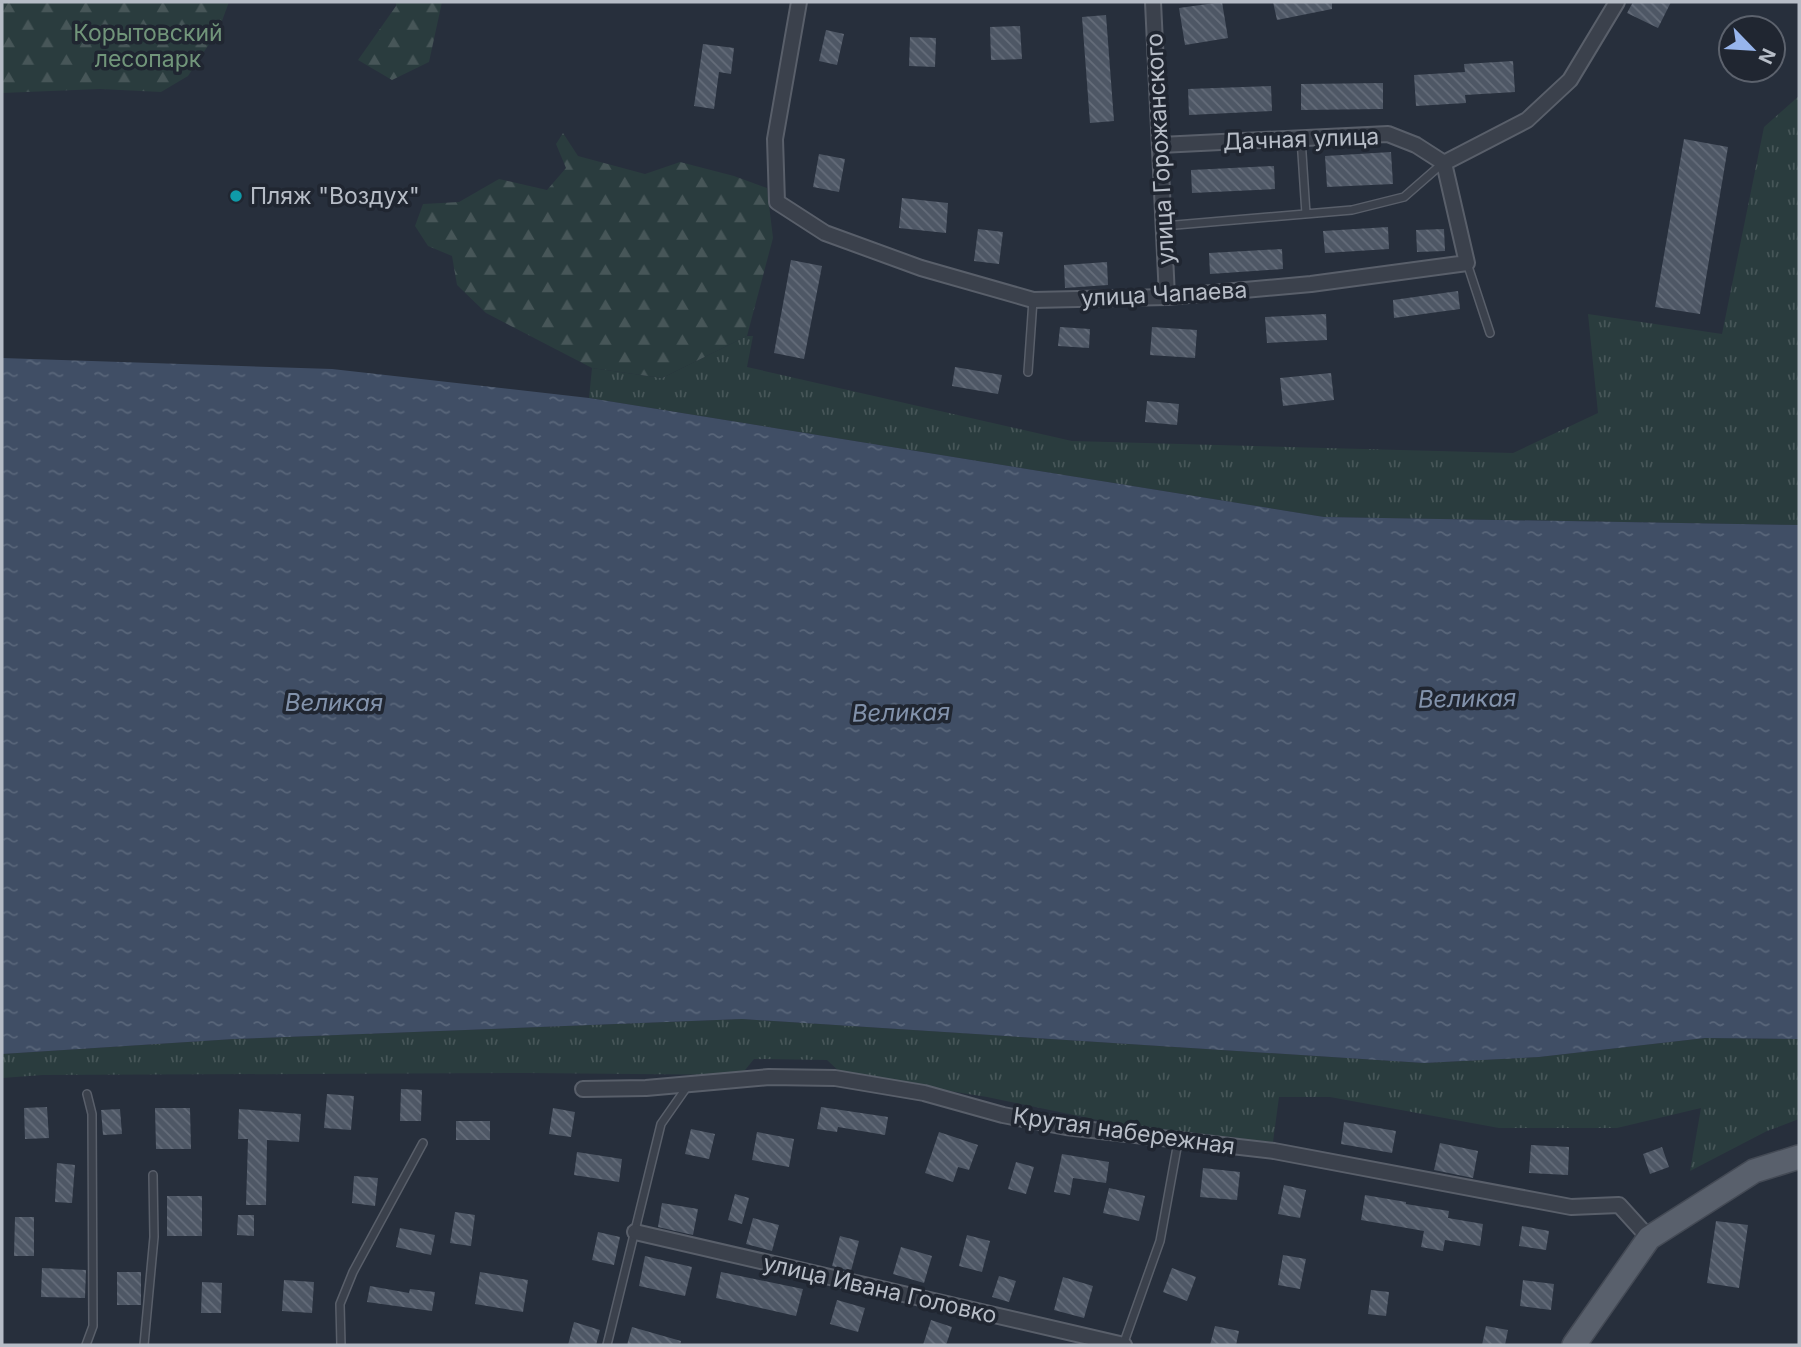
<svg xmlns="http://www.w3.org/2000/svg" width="1801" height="1347" viewBox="0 0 1801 1347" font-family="Inter,sans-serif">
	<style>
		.grass { fill: url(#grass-tufts) }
		.forest { fill: url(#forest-firs) }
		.water { fill: url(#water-ripples) }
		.building { fill: url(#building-back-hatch) }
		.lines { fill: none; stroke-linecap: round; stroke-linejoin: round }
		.lane-casing { stroke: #595f6a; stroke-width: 10 }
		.street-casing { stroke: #595f6a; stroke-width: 18 }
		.primary-casing { stroke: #444a55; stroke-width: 26 }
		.lane { stroke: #3b414c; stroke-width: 7 }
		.street { stroke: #3b414c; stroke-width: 14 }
		.primary { stroke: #59606c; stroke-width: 23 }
		.culture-dot { fill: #0f9aa8; stroke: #202631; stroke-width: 2.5 }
		.labels { text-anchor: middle; stroke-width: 7; stroke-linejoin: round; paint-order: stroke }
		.park-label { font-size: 23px; fill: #71957a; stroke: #202631 }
		.street-label { font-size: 23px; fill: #b7bdc7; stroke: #202631 }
		.poi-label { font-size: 23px; fill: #b7bdc7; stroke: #202631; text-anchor: start }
		.water-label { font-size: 24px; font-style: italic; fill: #8292ab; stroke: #202631 }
	</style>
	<defs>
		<pattern id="grass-tufts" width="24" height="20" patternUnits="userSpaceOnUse" patternTransform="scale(1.75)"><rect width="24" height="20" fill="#2a3c3e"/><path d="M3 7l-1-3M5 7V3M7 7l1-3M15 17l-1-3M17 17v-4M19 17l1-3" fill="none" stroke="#475658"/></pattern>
		<pattern id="forest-firs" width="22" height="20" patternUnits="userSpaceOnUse" patternTransform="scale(1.75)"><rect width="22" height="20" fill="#2a3c3e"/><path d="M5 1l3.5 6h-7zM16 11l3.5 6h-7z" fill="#475658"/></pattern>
		<pattern id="water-ripples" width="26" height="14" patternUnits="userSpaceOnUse" patternTransform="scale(1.75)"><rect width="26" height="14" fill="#404e65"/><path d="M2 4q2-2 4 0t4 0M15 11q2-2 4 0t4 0" fill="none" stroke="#59667a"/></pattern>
		<pattern id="building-back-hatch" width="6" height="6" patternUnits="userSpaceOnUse" patternTransform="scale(1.75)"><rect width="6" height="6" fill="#4e5765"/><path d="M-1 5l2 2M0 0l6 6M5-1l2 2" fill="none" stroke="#656d7a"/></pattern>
	</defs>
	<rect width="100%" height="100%" fill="#272f3c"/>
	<path class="grass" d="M 1799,96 L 1799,525 L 1324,517 L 589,398 L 592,368 L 662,378 L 747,336 L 753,336 L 747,367 L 1072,441 L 1513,453 L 1598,413 L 1588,314 L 1722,334 L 1764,127 Z
		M 742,1019 L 1424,1063 L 1539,1057 L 1705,1038 L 1799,1039 L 1799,1119 L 1767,1131 L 1690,1171 L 1701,1108 L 1617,1128 L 1499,1128 L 1330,1097 L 1279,1097 L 1273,1142 L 1117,1124 L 987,1097 L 842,1074 L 827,1060 L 754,1059 L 741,1075 L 527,1073 L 43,1075 L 2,1078 L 2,1054 L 234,1039 Z"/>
	<path class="forest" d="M 2,2 L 229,2 L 219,29 L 188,76 L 161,92 L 100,89 L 2,93 Z
		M 396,2 L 442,2 L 429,62 L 392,80 L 358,60 L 396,6 Z
		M 563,133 L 578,156 L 645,174 L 680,162 L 734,176 L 767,188 L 773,238 L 747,336 L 662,378 L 592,368 L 486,313 L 457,285 L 452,256 L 428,246 L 415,226 L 423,204 L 459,202 L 499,179 L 547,190 L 566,168 L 556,144 Z"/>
	<path class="water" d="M 2,358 L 332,369 L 589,398 L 1324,517 L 1799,525 L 1799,1039 L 1705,1038 L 1539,1057 L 1424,1063 L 742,1019 L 234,1039 L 2,1054 Z"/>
	<path class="building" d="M 1222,2 L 1228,38 L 1185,45 L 1179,8 Z
		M 1273,2 L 1332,2 L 1332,9 L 1277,20 Z
		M 1633,2 L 1671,2 L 1658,28 L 1627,13 Z
		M 1106,15 L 1114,121 L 1090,123 L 1082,17 Z
		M 1020,26 L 1022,59 L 991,60 L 990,27 Z
		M 826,30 L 844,34 L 837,65 L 819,61 Z
		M 910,37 L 936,38 L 935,67 L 909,66 Z
		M 703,44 L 734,48 L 731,74 L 719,72 L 714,109 L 694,106 Z
		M 1513,61 L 1515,92 L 1465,95 L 1466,103 L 1416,106 L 1414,75 L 1465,72 L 1464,64 Z
		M 1383,83 L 1383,109 L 1301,110 L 1301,84 Z
		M 1271,86 L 1272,111 L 1189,115 L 1188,89 Z
		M 1684,139 L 1728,147 L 1700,314 L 1655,307 Z
		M 1391,152 L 1393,184 L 1327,187 L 1325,156 Z
		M 819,154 L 845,159 L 839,192 L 813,187 Z
		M 1274,166 L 1275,189 L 1192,193 L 1191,170 Z
		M 902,198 L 948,203 L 946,233 L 899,228 Z
		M 1388,227 L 1389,249 L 1325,253 L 1323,231 Z
		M 978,229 L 1003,232 L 999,264 L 974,261 Z
		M 1444,229 L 1445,251 L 1417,252 L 1416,230 Z
		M 1282,249 L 1283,269 L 1210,274 L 1209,253 Z
		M 791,260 L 822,266 L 804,359 L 774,353 Z
		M 1107,262 L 1108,285 L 1065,288 L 1064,265 Z
		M 1458,291 L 1460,309 L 1394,318 L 1393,300 Z
		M 1326,314 L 1327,340 L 1267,343 L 1265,317 Z
		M 1060,327 L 1090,329 L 1089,348 L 1058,346 Z
		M 1152,327 L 1197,330 L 1195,358 L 1150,355 Z
		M 955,367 L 1002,375 L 998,394 L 952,386 Z
		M 1331,373 L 1334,400 L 1283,406 L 1280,378 Z
		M 1147,401 L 1179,404 L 1177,425 L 1145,422 Z
		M 401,1089 L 422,1090 L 421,1121 L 400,1121 Z
		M 327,1094 L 354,1096 L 351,1130 L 324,1128 Z
		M 47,1107 L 49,1138 L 25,1139 L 24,1108 Z
		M 821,1107 L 888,1117 L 885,1135 L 838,1127 L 837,1132 L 817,1129 Z
		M 155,1108 L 190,1108 L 191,1149 L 156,1149 Z
		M 553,1108 L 575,1112 L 571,1137 L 549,1134 Z
		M 120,1109 L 122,1134 L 103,1135 L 101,1110 Z
		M 239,1109 L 301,1114 L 299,1142 L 267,1140 L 266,1205 L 246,1205 L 248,1139 L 238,1139 Z
		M 456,1121 L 490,1121 L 490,1140 L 456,1140 Z
		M 1344,1122 L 1396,1131 L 1392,1153 L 1341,1144 Z
		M 691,1129 L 715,1134 L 709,1159 L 685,1154 Z
		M 757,1132 L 794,1139 L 789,1167 L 752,1160 Z
		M 939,1132 L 978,1145 L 969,1170 L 958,1167 L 953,1182 L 925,1173 Z
		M 1440,1143 L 1478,1151 L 1473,1178 L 1434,1170 Z
		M 1531,1145 L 1569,1147 L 1568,1175 L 1529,1173 Z
		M 1662,1147 L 1669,1167 L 1650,1174 L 1643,1154 Z
		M 577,1152 L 622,1159 L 619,1182 L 574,1175 Z
		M 1062,1154 L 1109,1162 L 1106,1183 L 1073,1178 L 1070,1195 L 1054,1192 Z
		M 1016,1162 L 1034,1167 L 1026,1194 L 1008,1189 Z
		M 57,1163 L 75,1165 L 72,1203 L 55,1202 Z
		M 1203,1168 L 1240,1172 L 1237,1200 L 1200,1197 Z
		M 354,1176 L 378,1178 L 375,1206 L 352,1203 Z
		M 1284,1185 L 1306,1190 L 1300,1218 L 1278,1214 Z
		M 1109,1188 L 1145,1196 L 1139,1221 L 1103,1213 Z
		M 735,1194 L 749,1198 L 742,1224 L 728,1220 Z
		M 1365,1195 L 1406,1202 L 1406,1204 L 1449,1211 L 1448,1218 L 1483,1224 L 1480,1246 L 1445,1240 L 1443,1251 L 1421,1247 L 1424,1231 L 1361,1220 Z
		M 167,1196 L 202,1196 L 202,1236 L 167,1236 Z
		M 662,1203 L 698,1209 L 693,1235 L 658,1227 Z
		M 455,1212 L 475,1215 L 471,1246 L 450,1243 Z
		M 238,1215 L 254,1215 L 254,1236 L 237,1235 Z
		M 15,1217 L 34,1217 L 34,1256 L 14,1256 Z
		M 753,1218 L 779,1225 L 772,1251 L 746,1244 Z
		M 1716,1221 L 1748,1225 L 1739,1288 L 1707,1283 Z
		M 1522,1226 L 1549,1231 L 1546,1250 L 1519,1246 Z
		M 400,1228 L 435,1235 L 431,1255 L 396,1247 Z
		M 598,1232 L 620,1237 L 614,1265 L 592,1260 Z
		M 967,1235 L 990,1241 L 982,1272 L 959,1266 Z
		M 840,1236 L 859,1241 L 851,1271 L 832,1266 Z
		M 901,1247 L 932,1256 L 924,1283 L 893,1274 Z
		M 1283,1255 L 1306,1259 L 1300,1289 L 1278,1285 Z
		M 645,1256 L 692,1267 L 685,1296 L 639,1286 Z
		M 42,1268 L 86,1270 L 85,1298 L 41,1297 Z
		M 1172,1268 L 1196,1277 L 1187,1301 L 1163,1292 Z
		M 117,1272 L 141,1272 L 141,1305 L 117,1305 Z
		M 480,1272 L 528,1280 L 523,1312 L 475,1304 Z
		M 721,1272 L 803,1289 L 796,1316 L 716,1298 Z
		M 999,1276 L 1016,1281 L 1009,1302 L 992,1297 Z
		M 1063,1277 L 1093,1286 L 1084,1318 L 1054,1310 Z
		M 284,1280 L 314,1282 L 312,1313 L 282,1311 Z
		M 1523,1280 L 1554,1284 L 1551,1310 L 1520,1306 Z
		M 202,1282 L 222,1283 L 221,1313 L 201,1313 Z
		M 370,1286 L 409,1293 L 410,1289 L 435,1292 L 432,1311 L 367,1302 Z
		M 1371,1290 L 1389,1292 L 1386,1316 L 1368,1314 Z
		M 837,1300 L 865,1308 L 858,1332 L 830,1324 Z
		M 931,1320 L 952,1327 L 946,1345 L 923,1345 Z
		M 574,1322 L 600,1330 L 596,1345 L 568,1345 Z
		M 1215,1326 L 1239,1331 L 1236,1345 L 1210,1345 Z
		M 1486,1326 L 1508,1330 L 1505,1345 L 1482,1345 Z
		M 632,1327 L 681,1341 L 680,1345 L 627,1345 Z"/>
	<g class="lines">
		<defs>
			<path id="lane" d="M 1301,138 L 1306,214
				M 1164,226 L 1352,210 L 1404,197 L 1443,163
				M 1467,263 L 1490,333
				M 1028,372 L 1033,300
				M 86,1345 L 93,1326 L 92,1114 L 87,1094
				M 144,1345 L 154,1237 L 153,1175
				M 341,1345 L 340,1304 L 353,1272 L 423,1143
				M 607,1345 L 661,1124 L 689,1084
				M 1123,1345 L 1160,1241 L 1178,1142"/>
			<path id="street" d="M 799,2 L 775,139 L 777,202 L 825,233 L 921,268 L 1033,300 L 1167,297 L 1311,284 L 1467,263 L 1444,163
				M 1153,2 L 1167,297
				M 1160,145 L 1388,134 L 1416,145 L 1444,163 L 1527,120 L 1570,80 L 1617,2
				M 583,1089 L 646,1088 L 769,1077 L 835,1078 L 924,1093 L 1003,1115 L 1066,1127 L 1274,1151 L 1571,1207 L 1619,1205 L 1649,1238
				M 635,1232 L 1124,1345"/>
			<path id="primary" d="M 1574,1345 L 1649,1238 L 1754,1171 L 1799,1157"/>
		</defs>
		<use href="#lane" class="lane-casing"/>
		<use href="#street" class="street-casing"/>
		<use href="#primary" class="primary-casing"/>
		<use href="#lane" class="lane"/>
		<use href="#street" class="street"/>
		<use href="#primary" class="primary"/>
	</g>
	<circle class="culture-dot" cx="236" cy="196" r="7"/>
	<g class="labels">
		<g class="park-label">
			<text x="148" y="41">Корытовский<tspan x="148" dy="26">лесопарк</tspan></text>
		</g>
		<g class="street-label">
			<text transform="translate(1301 139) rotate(-2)" y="8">Дачная улица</text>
			<text transform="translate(1160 149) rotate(-93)" y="8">улица Горожанского</text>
			<text transform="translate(1164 294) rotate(-3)" y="8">улица Чапаева</text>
			<text transform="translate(1124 1131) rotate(8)" y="8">Крутая набережная</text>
			<text transform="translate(880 1289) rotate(13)" y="8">улица Ивана Головко</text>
		</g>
		<g class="poi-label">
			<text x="250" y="204">Пляж "Воздух"</text>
		</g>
		<g class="water-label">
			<text transform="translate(1467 699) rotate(-1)" y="8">Великая</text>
			<text x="334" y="711">Великая</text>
			<text transform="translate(901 713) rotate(-1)" y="8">Великая</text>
		</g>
	</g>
	<rect width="1801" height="1347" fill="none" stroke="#b7bdc7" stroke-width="7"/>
	<g transform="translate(1752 49) rotate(115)"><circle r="33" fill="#202631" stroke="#5c626d" stroke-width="2"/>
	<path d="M0-5L12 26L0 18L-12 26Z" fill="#97b5ec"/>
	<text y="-10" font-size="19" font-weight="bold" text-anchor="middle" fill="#b7bdc7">N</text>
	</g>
</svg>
